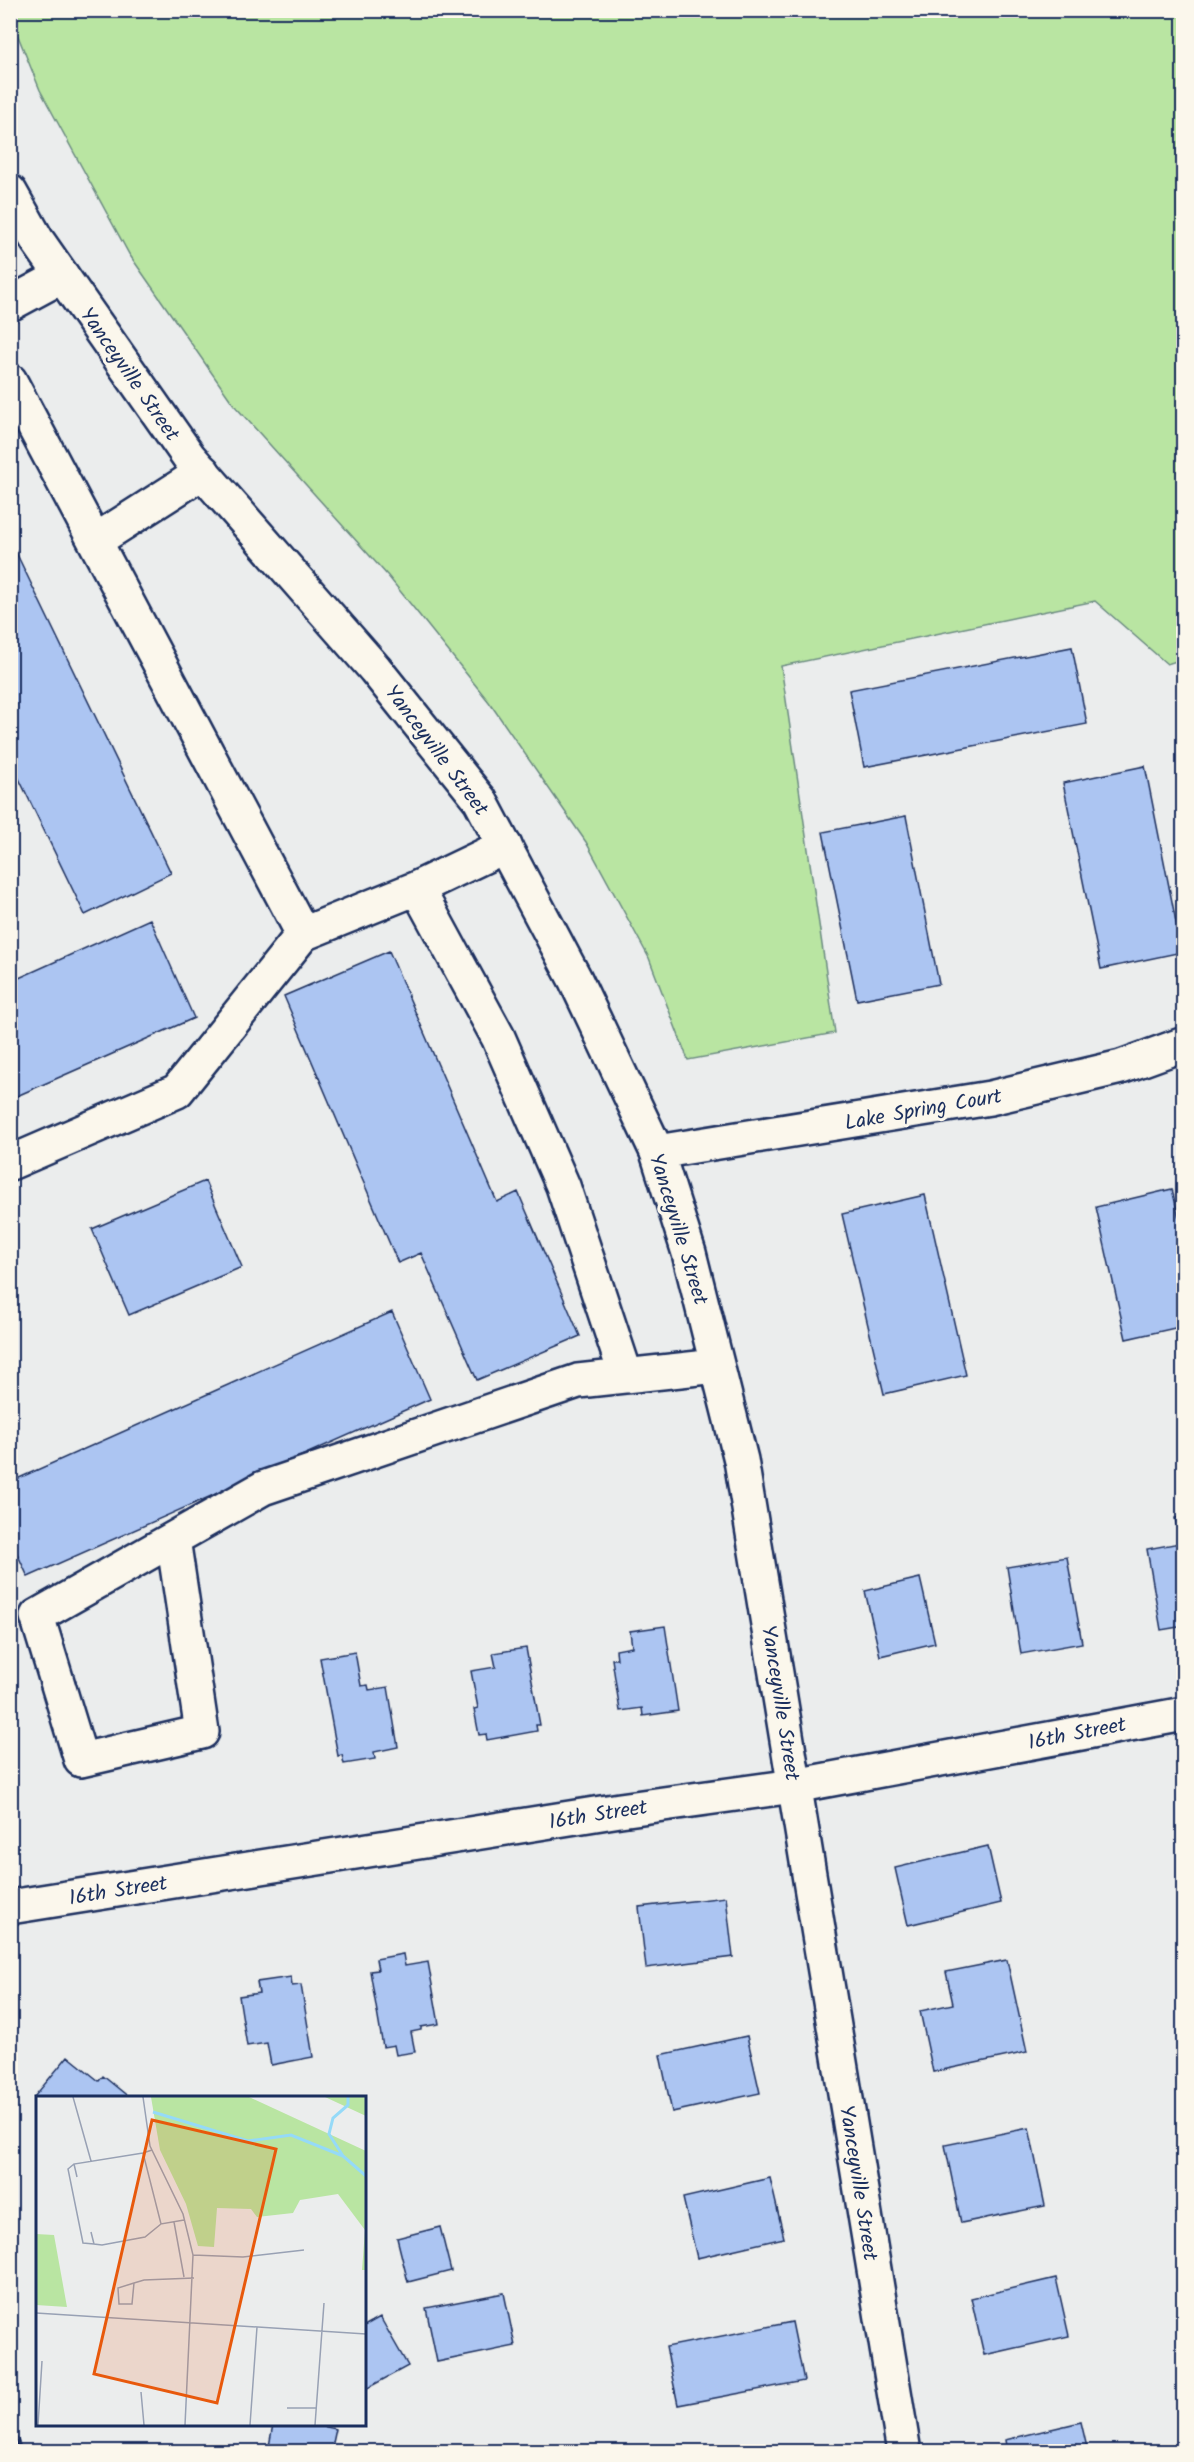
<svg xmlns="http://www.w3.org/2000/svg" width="1194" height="2462" viewBox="0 0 1194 2462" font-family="Kalam,sans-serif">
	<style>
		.green { fill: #b9e5a2; stroke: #6a8a80; stroke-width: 1.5 }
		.building { fill: #acc5f2; stroke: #1b2f5e; stroke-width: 1.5 }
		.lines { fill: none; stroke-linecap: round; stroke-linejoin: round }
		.minor-casing { stroke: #1b2f5e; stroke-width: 38 }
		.major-casing { stroke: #1b2f5e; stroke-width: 38 }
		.minor { stroke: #fbf7ec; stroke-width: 33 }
		.major { stroke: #fbf7ec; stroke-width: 33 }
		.rail-casing { stroke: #1b2f5e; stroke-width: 7 }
		.rail { stroke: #fbf7ec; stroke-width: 4.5; stroke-dasharray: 14; stroke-linecap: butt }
		.labels { text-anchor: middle; stroke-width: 6; stroke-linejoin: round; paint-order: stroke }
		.street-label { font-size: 21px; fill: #1b2f5e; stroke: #fbf7ec }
		.inset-river { fill: none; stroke: #95daf8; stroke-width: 3 }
		.inset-road { fill: none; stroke: #98a1b4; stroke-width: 1.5 }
		.view { fill: #e8590c; fill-opacity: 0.15; stroke: #e8590c; stroke-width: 3 }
		.inset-edge { fill: none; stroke: #1b2f5e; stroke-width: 3 }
	</style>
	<rect width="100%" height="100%" fill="#ebeded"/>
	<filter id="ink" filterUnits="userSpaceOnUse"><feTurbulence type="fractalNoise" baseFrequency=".0167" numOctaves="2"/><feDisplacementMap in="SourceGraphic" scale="12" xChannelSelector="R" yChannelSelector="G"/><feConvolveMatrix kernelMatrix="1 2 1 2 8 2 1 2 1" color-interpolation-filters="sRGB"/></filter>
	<g filter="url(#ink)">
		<path class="green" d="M 10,11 L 1183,11 L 1183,659 L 1167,664 L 1095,601 L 781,666 L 835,1033 L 688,1060 L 649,958 L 586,842 L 489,702 L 388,576 L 234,405 L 129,254 L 40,90 L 11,19 Z"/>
		<path class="building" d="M 10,540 L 171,873 L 85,915 L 10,760 Z
			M 1072,647 L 1087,724 L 864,767 L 849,690 Z
			M 1145,766 L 1182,952 L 1101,969 L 1063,783 Z
			M 906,816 L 939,984 L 857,1000 L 823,832 Z
			M 150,919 L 194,1018 L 10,1099 L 10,982 Z
			M 389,951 L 497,1202 L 518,1192 L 580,1336 L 477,1380 L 421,1253 L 398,1263 L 284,996 Z
			M 205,1181 L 242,1267 L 129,1315 L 92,1229 Z
			M 1172,1189 L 1184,1239 L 1184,1326 L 1126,1339 L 1096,1207 Z
			M 925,1195 L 966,1375 L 884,1394 L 842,1214 Z
			M 392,1312 L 430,1399 L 28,1577 L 10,1538 L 10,1482 Z
			M 1184,1516 L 1184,1626 L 1161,1630 L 1147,1549 L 1180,1543 L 1175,1518 Z
			M 1067,1557 L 1082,1643 L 1021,1654 L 1007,1567 Z
			M 920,1578 L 935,1643 L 880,1656 L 865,1591 Z
			M 665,1626 L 678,1711 L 643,1716 L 642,1708 L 620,1711 L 612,1659 L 617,1659 L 616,1650 L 632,1647 L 630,1631 Z
			M 526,1648 L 540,1725 L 536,1725 L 537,1731 L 487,1740 L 486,1734 L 479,1735 L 474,1709 L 478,1708 L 471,1671 L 496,1667 L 493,1653 Z
			M 355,1652 L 361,1686 L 368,1685 L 369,1690 L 388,1687 L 398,1747 L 374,1752 L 375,1759 L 344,1764 L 342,1755 L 338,1756 L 320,1658 Z
			M 988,1846 L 1001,1903 L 908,1925 L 895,1868 Z
			M 726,1897 L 733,1957 L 646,1968 L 639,1907 Z
			M 403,1954 L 405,1966 L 428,1962 L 439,2024 L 421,2027 L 421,2030 L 411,2032 L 415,2052 L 396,2055 L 394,2045 L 383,2047 L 370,1971 L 378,1970 L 376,1959 Z
			M 1007,1960 L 1027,2052 L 933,2072 L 920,2011 L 953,2004 L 946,1972 Z
			M 291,1977 L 292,1986 L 301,1985 L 313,2057 L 271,2065 L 267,2043 L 247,2046 L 239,1996 L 259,1993 L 257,1982 Z
			M 747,2036 L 760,2093 L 672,2112 L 660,2055 Z
			M 68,2056 L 99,2081 L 103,2076 L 130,2098 L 38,2098 L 38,2100 L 34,2097 Z
			M 1029,2128 L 1045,2206 L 961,2223 L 945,2145 Z
			M 770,2178 L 784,2238 L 697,2258 L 683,2198 Z
			M 440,2227 L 451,2271 L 408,2282 L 397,2238 Z
			M 1056,2278 L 1069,2336 L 984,2355 L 971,2298 Z
			M 504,2293 L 515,2346 L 437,2362 L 426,2308 Z
			M 380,2317 L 408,2366 L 364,2390 L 364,2326 Z
			M 792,2322 L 804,2381 L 678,2405 L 666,2347 Z
			M 1081,2422 L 1088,2452 L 1007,2452 L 1005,2440 Z
			M 273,2424 L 313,2424 L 336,2429 L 331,2452 L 268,2452 Z"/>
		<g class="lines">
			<defs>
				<path id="minor" d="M 10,304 L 62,276
					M 10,381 L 303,934 L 417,888 L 505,846
					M 95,541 L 203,472
					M 417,888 L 498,1037 L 563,1186 L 626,1376
					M 657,1152 L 990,1098 L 1121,1067 L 1184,1044
					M 10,1163 L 177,1091 L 303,934
					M 173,1539 L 202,1732 L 81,1760 L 37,1616 L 263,1488 L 578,1381 L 717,1366
					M 10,1907 L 620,1810 L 794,1786 L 1184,1714"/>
				<path id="major" d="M 10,192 L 37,240 L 189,457 L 375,669 L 480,800 L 575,979 L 657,1152 L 689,1253 L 741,1460 L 904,2452"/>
			</defs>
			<use href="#minor" class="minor-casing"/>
			<use href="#major" class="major-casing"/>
			<use href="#minor" class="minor"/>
			<use href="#major" class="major"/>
			<defs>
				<path id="rail" d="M 10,2429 L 20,2452"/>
			</defs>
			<use href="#rail" class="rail-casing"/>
			<use href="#rail" class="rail"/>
		</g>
	</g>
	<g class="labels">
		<g class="street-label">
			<text transform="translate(130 374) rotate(55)" y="7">Yanceyville Street</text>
			<text transform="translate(437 750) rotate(53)" y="7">Yanceyville Street</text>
			<text transform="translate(923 1109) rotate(-10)" y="7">Lake Spring Court</text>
			<text transform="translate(679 1229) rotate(73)" y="7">Yanceyville Street</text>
			<text transform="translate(781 1703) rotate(81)" y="7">Yanceyville Street</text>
			<text transform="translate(1077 1733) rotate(-11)" y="7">16th Street</text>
			<text transform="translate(598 1814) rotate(-9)" y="7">16th Street</text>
			<text transform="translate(118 1890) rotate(-9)" y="7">16th Street</text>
			<text transform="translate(859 2183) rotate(81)" y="7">Yanceyville Street</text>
		</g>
	</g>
	<g transform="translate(36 2096)">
		<rect width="330" height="330" fill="#ebeded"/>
		<path d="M 115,1 L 213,1 L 330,55 L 330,174 L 326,174 L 329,134 L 302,98 L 264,104 L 257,117 L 221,121 L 215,113 L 181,112 L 178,151 L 162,150 L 150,108 L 124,54 ZM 289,1 L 330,1 L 330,20 ZM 0,138 L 18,139 L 31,211 L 0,209 Z" fill="#b9e5a2"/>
		<path class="inset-river" d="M 312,1 L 312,9 L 297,22 L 293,38 L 307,60 L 330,80M 117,16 L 212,45 L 255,39 L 307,60"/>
		<path class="inset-road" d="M 37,1 L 55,65M 107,1 L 114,50 L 147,118 L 157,159 L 149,329M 116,54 L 107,57 L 125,128 L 148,124M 38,68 L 32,73 L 47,147 L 58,148M 41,81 L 38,68 L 107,57M 138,126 L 148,181M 55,136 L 58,148 L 66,149 L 109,141 L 125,128M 157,159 L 207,161 L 268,154M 98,187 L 96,208 L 83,208 L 82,192 L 98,187 L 108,184 L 158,182M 0,217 L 330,238M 105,296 L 108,329M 251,312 L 280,312M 2,329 L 6,265M 214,329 L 221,231M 279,329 L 288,207"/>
		<path class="view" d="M 116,24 L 240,53 L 181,307 L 58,278 Z"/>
		<rect width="330" height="330" class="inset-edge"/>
	</g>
	<rect width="1194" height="2462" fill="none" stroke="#fbf7ec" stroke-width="36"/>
	<rect x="18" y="18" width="1158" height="2426" fill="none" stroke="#1b2f5e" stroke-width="2" filter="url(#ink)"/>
</svg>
